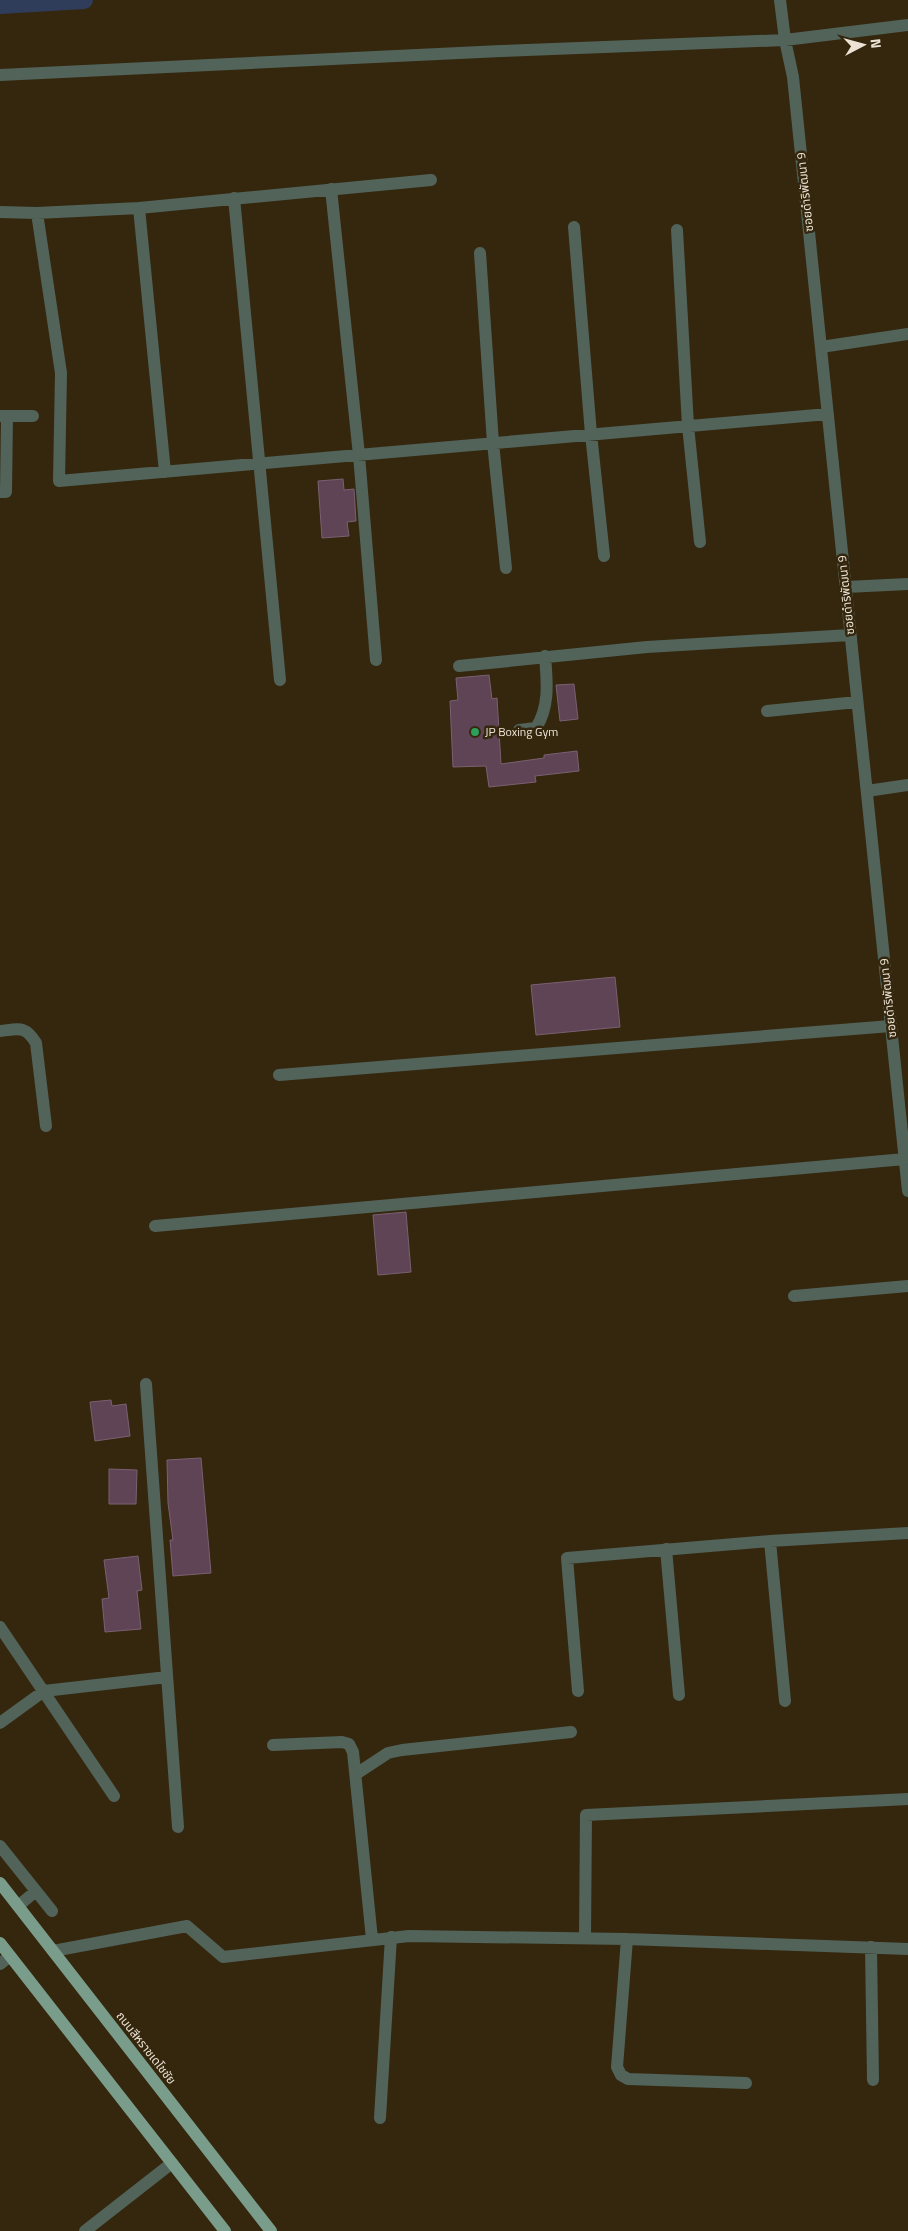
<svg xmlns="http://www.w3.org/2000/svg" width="908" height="2231" viewBox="0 0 908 2231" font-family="'Titillium Web','Noto Sans Thai',sans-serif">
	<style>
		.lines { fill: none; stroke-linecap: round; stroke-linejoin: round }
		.canal { stroke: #2f3d5b; stroke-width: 18 }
		.building { fill: #5e4454; stroke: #7b6071 }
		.minor { stroke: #52635a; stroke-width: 12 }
		.major { stroke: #7a9c8b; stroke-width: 12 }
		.leisure-dot { fill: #2e9e5b; stroke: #34270e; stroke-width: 2 }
		.labels { text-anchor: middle; stroke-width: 5; stroke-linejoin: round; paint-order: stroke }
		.street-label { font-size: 12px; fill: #ece3d5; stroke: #34270e }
		.poi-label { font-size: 12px; fill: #ece3d5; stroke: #34270e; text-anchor: start }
	</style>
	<rect width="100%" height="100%" fill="#34270e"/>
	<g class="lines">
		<path class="canal" d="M 0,5 L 84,0"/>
	</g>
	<path class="building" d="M 343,479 L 344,490 L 354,489 L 356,521 L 347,522 L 349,536 L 322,538 L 318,481 Z
		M 489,675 L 492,699 L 497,698 L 501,764 L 544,758 L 544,755 L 577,751 L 579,771 L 535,776 L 536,782 L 489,787 L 486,766 L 453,767 L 450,701 L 458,700 L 456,678 Z
		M 574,684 L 578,719 L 560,721 L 556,685 Z
		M 615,977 L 620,1027 L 536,1035 L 531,985 Z
		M 406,1212 L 411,1272 L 378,1275 L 373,1215 Z
		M 111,1400 L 112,1406 L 126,1404 L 130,1436 L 95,1441 L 90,1402 Z
		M 201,1458 L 211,1573 L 173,1576 L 170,1540 L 173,1540 L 168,1503 L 167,1460 Z
		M 109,1469 L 137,1470 L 136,1504 L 109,1504 Z
		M 138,1556 L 142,1590 L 137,1591 L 141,1629 L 105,1632 L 102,1599 L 109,1598 L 104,1560 Z"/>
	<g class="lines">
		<path class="minor" d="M 780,0 L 785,40 L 793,77 L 908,1191
			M 0,75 L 501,51 L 785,40 L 908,25
			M 331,189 L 359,455 L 376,660
			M 234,198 L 280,680
			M 139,208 L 165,472
			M 0,212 L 37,213 L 139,208 L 431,180
			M 37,213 L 61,373 L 59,481 L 828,414
			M 574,227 L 591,434 L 604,556
			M 677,230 L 688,426 L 700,542
			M 480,253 L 493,443 L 506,568
			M 821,347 L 908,334
			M 1,416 L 33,416
			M 0,492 L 6,492 L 7,416
			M 846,587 L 908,584
			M 459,666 L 647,647 L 850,635
			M 767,711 L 857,702
			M 519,730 L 536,728 C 550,706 547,681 545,656
			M 867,791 L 908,785
			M 0,1031 C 19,1029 25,1025 36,1043 L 46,1126
			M 279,1075 L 891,1026
			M 155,1226 L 905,1159
			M 794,1296 L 908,1286
			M 146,1384 L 178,1827
			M 770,1541 L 785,1701
			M 666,1549 L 679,1695
			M 0,1627 L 114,1796
			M 578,1691 L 567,1558 L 770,1541 L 908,1533
			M 0,1723 L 44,1691 L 167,1677
			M 273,1745 L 342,1742 L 349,1744 L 353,1752 L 372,1939
			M 356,1774 L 388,1753 L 402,1750 L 571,1732
			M 0,1846 L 52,1911
			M 18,1906 L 36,1891
			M 585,1938 L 586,1815 L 908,1799
			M 627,1939 L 617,2067 L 621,2075 L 628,2079 L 746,2083
			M 871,1947 L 873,2080
			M 53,1951 L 187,1926 L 223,1957 L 409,1936 L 627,1939 L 908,1949
			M 0,1964 L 10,1956
			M 380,2118 L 391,1937
			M 85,2231 L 172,2163"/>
		<path class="major" d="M 0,1883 L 271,2231
			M 0,1943 L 225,2231"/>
	</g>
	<circle class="leisure-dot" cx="475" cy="732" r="5"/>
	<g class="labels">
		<g class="street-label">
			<text transform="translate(805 192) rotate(-96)" y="4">ซอยดำริพัฒนา 9</text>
			<text transform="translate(846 595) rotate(-96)" y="4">ซอยดำริพัฒนา 9</text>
			<text transform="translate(888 998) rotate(-96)" y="4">ซอยดำริพัฒนา 9</text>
			<text transform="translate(146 2048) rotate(52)" y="4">ถนนสีหราชเดโชชัย</text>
		</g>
		<g class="poi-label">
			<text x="485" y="736">JP Boxing Gym</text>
		</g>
	</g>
	<g transform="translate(863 45) rotate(84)" stroke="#34270e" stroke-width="4" paint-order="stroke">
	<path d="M0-4L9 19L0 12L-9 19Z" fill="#ece3d5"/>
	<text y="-8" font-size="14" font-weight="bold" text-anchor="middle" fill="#ece3d5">N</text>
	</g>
</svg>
